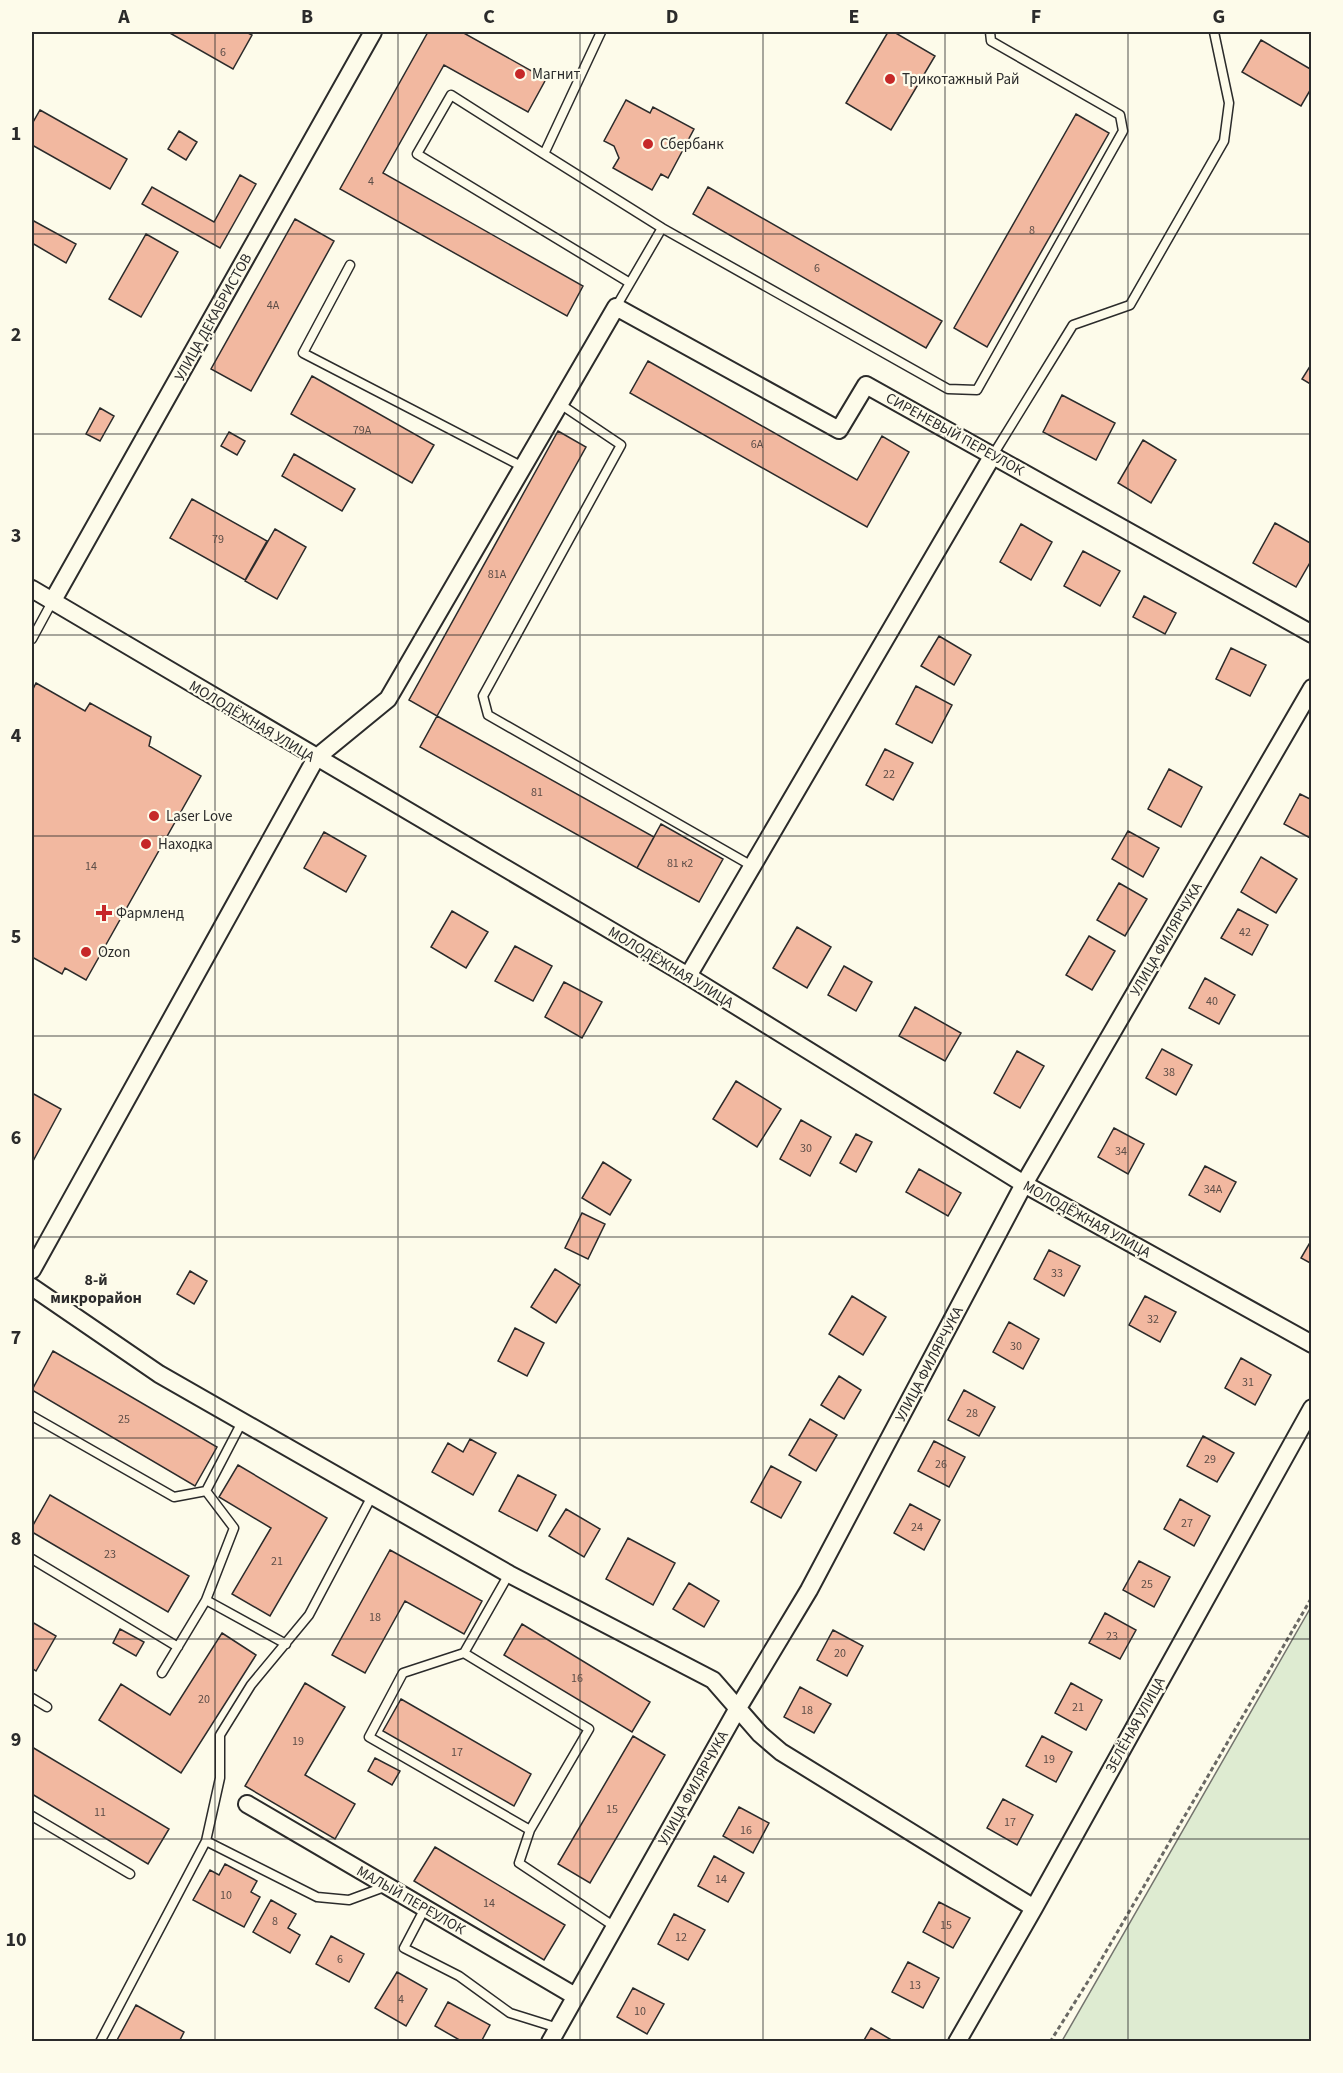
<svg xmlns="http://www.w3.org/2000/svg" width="1343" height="2073" viewBox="0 0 1343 2073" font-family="'Source Sans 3',sans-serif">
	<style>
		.green { fill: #deebd1; stroke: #74746e; stroke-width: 1.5 }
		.building { fill: #f2b8a0; stroke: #2b2b2b; stroke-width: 1.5 }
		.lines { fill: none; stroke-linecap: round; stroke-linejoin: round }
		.lane-casing { stroke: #2b2b2b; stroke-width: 11 }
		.street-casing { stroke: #2b2b2b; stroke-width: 20 }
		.path { stroke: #6a6964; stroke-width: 3; stroke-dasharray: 4.5 3; stroke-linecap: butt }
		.lane { stroke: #fdfbea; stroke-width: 8 }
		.street { stroke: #fdfbea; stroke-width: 16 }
		.grid { fill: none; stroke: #2b2b2b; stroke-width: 1.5; stroke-opacity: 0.55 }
		.poi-dot { fill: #c62828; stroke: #fdfbea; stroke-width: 2 }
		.labels { text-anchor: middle; stroke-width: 4.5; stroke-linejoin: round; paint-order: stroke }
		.number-label { font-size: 12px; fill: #5d4e48 }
		.poi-label { font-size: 15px; fill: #2b2b2b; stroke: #fdfbea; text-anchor: start }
		.street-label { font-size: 15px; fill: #2b2b2b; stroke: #fdfbea }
		.neighbourhood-label { font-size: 16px; font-weight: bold; fill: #2b2b2b; stroke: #fdfbea }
		.neatline { fill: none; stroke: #2b2b2b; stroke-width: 2 }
		.grid-label { font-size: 20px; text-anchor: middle; font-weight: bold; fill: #2b2b2b }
	</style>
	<rect width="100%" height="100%" fill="#fdfbea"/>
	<path class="green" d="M 1311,1607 L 1311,2041 L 1062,2041 Z"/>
	<path class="building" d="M 168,32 L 246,32 L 252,35 L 233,69 Z
		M 428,32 L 462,32 L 546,79 L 528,112 L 444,65 L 383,173 L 583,286 L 567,316 L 340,189 Z
		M 888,32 L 894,32 L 935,56 L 891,130 L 846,103 Z
		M 1261,40 L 1312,70 L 1312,87 L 1301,106 L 1242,72 Z
		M 626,100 L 650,113 L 653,107 L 694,129 L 668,178 L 661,174 L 652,190 L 613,168 L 619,158 L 614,146 L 604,141 Z
		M 40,110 L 127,159 L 110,189 L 32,145 L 32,124 Z
		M 1076,114 L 1109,133 L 987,347 L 954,328 Z
		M 179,131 L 197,142 L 186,160 L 168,149 Z
		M 240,175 L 256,184 L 220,248 L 142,204 L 152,187 L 214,222 Z
		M 708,187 L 942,321 L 926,348 L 693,214 Z
		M 295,219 L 334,241 L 251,391 L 211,369 Z
		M 32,220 L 76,244 L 66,263 L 32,243 Z
		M 146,234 L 178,252 L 141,317 L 109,299 Z
		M 648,361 L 857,480 L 882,436 L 909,452 L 867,527 L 630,393 Z
		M 1312,363 L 1312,385 L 1302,379 Z
		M 312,376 L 434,445 L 412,483 L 291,414 Z
		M 1062,395 L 1115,423 L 1096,460 L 1043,432 Z
		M 100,408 L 114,416 L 100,441 L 86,434 Z
		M 558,431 L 586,447 L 437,716 L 409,700 Z
		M 229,432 L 245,441 L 237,455 L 221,446 Z
		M 1143,440 L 1176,460 L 1151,503 L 1118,483 Z
		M 294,454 L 355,489 L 342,511 L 282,476 Z
		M 192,499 L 267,541 L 245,580 L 170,538 Z
		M 1275,523 L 1312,544 L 1312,559 L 1296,587 L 1253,563 Z
		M 1021,524 L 1052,542 L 1031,580 L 1000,562 Z
		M 275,529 L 306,547 L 277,599 L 245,581 Z
		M 1083,551 L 1120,571 L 1100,606 L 1064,586 Z
		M 1144,596 L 1176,613 L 1165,634 L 1133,617 Z
		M 939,636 L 971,655 L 954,685 L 921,666 Z
		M 1231,648 L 1266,665 L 1250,696 L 1216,679 Z
		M 36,683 L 85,711 L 90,703 L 151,737 L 149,746 L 201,776 L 86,980 L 65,968 L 62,974 L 32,957 L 32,691 Z
		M 916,686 L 952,705 L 932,743 L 896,724 Z
		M 437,716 L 654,837 L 637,868 L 420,747 Z
		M 885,749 L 913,763 L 893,800 L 866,785 Z
		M 1169,769 L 1202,787 L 1181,827 L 1148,809 Z
		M 1300,794 L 1312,800 L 1312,839 L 1284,824 Z
		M 661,824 L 723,859 L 699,902 L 637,868 Z
		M 1128,831 L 1159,848 L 1143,877 L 1112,859 Z
		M 324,832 L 366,856 L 346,892 L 304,868 Z
		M 1261,857 L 1297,879 L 1276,913 L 1241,892 Z
		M 1119,883 L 1147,899 L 1125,936 L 1097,920 Z
		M 1238,909 L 1268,925 L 1252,955 L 1221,938 Z
		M 452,911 L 488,932 L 466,968 L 431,947 Z
		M 797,927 L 831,947 L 807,988 L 773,968 Z
		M 1089,936 L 1115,951 L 1092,990 L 1066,975 Z
		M 515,946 L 552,966 L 533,1001 L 495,981 Z
		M 844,966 L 872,982 L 856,1011 L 828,995 Z
		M 1205,978 L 1235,995 L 1219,1024 L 1189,1008 Z
		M 564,982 L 602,1002 L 582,1038 L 545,1017 Z
		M 915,1007 L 961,1033 L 945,1061 L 899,1036 Z
		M 1162,1049 L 1192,1065 L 1176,1095 L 1146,1078 Z
		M 1017,1051 L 1044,1066 L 1020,1108 L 994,1093 Z
		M 736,1081 L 781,1109 L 757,1147 L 713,1119 Z
		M 32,1093 L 61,1109 L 32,1163 Z
		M 801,1120 L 831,1137 L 810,1176 L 780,1159 Z
		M 1114,1128 L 1144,1144 L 1128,1174 L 1098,1157 Z
		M 856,1134 L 872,1142 L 856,1172 L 840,1163 Z
		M 603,1162 L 631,1180 L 610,1215 L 582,1198 Z
		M 1205,1166 L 1236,1182 L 1220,1212 L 1189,1195 Z
		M 919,1169 L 961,1193 L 948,1216 L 906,1192 Z
		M 582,1213 L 605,1224 L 588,1259 L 565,1248 Z
		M 1312,1239 L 1312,1264 L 1301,1258 Z
		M 1049,1250 L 1080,1266 L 1064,1296 L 1034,1279 Z
		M 555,1269 L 580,1285 L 556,1323 L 531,1307 Z
		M 190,1271 L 207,1281 L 194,1304 L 177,1294 Z
		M 852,1296 L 886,1317 L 863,1355 L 829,1334 Z
		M 1145,1296 L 1176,1312 L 1160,1342 L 1129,1325 Z
		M 1009,1322 L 1039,1339 L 1023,1369 L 993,1352 Z
		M 515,1328 L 544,1343 L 527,1376 L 498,1361 Z
		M 53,1351 L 217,1447 L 195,1486 L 32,1390 Z
		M 1241,1358 L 1271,1375 L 1255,1405 L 1225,1388 Z
		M 839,1376 L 861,1390 L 844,1419 L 821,1405 Z
		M 964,1390 L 995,1407 L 979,1436 L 948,1420 Z
		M 810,1419 L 837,1435 L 816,1471 L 789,1455 Z
		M 1203,1436 L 1234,1453 L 1217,1482 L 1187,1466 Z
		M 470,1439 L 496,1453 L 473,1495 L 432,1472 L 448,1443 L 463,1452 Z
		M 934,1441 L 965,1457 L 949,1487 L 918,1471 Z
		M 238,1465 L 327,1518 L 270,1616 L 232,1594 L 271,1528 L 219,1497 Z
		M 771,1466 L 801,1482 L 781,1518 L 751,1502 Z
		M 518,1475 L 556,1495 L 537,1531 L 499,1511 Z
		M 50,1495 L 189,1576 L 168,1612 L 32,1532 L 32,1527 Z
		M 1180,1499 L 1210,1516 L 1194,1546 L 1164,1529 Z
		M 910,1504 L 940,1520 L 924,1550 L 894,1533 Z
		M 566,1509 L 600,1529 L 584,1557 L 549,1536 Z
		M 628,1538 L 675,1563 L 653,1605 L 606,1579 Z
		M 390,1550 L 482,1601 L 464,1634 L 405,1601 L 365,1673 L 332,1655 Z
		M 1139,1561 L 1170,1577 L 1154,1607 L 1123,1590 Z
		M 689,1583 L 719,1601 L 704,1627 L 673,1609 Z
		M 1105,1613 L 1136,1630 L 1120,1659 L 1089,1643 Z
		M 32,1622 L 56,1636 L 36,1671 L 32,1668 Z
		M 522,1624 L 650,1702 L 632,1732 L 504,1655 Z
		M 120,1629 L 144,1642 L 136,1656 L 113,1643 Z
		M 833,1630 L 863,1646 L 847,1676 L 817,1660 Z
		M 222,1633 L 256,1655 L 181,1773 L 99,1720 L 121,1684 L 170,1715 Z
		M 305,1683 L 345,1707 L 305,1775 L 355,1804 L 335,1839 L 245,1786 Z
		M 1071,1683 L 1102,1700 L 1086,1730 L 1055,1713 Z
		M 800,1687 L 831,1704 L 814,1733 L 784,1717 Z
		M 401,1699 L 531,1774 L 514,1806 L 383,1731 Z
		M 633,1736 L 665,1755 L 590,1883 L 558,1864 Z
		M 1042,1736 L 1072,1752 L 1056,1782 L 1026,1766 Z
		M 32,1747 L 169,1829 L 148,1864 L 32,1794 Z
		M 375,1758 L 400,1771 L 392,1785 L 368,1771 Z
		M 1003,1799 L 1033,1815 L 1017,1845 L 987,1828 Z
		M 739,1807 L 769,1823 L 753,1853 L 723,1836 Z
		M 435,1847 L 565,1925 L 544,1960 L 414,1881 Z
		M 714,1856 L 744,1873 L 728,1902 L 698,1886 Z
		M 225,1864 L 257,1881 L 251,1892 L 260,1897 L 244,1927 L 193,1900 L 210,1870 L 219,1875 Z
		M 271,1900 L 296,1914 L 288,1928 L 300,1935 L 290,1953 L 253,1932 Z
		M 939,1902 L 970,1918 L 953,1948 L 923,1932 Z
		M 674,1914 L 705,1930 L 688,1960 L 658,1944 Z
		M 331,1936 L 364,1954 L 349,1982 L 316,1964 Z
		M 908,1962 L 939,1978 L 923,2008 L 892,1992 Z
		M 397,1972 L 427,1989 L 406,2026 L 375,2008 Z
		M 633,1988 L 664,2004 L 647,2034 L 617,2017 Z
		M 448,2002 L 490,2025 L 481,2042 L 463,2042 L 435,2026 Z
		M 136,2005 L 184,2032 L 179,2042 L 116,2042 Z
		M 871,2028 L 895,2042 L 863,2042 Z"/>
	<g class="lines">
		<defs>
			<path id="lane" d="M 601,32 L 544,154 L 662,228 L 616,307
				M 544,154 L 451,95 L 417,154 L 630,283
				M 662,228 L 948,389 L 977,390 L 1123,131 L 1120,115 L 991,41 L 990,32
				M 350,265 L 303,353 L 523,467
				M 560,404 L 621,445 L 483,696 L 488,715 L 752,866
				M 993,455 L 1073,325 L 1130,305 L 1224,141 L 1229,103 L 1214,32
				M 32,639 L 52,602
				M 32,1416 L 174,1497 L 206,1491 L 242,1422
				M 372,1496 L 309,1615 L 251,1685 L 220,1735 L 220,1778 L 206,1841 L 317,1897 L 349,1900 L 387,1886
				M 32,1559 L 178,1647
				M 509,1574 L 464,1653 L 403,1673 L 369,1737 L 530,1830 L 519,1863 L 615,1927
				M 206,1600 L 286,1644
				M 464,1653 L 589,1729 L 530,1830
				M 162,1673 L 206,1600 L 234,1528 L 206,1491
				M 32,1698 L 47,1707
				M 32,1816 L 130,1874
				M 425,1908 L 404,1948 L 459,1976 L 510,2013 L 558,2028
				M 100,2042 L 206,1841"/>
			<path id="street" d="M 32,589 L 688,976 L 1024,1184 L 1312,1344
				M 52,602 L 373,32
				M 688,976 L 993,455
				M 32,1270 L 316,758 L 388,699 L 616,307 L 839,430 L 866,385 L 1312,634
				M 32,1287 L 159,1374 L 509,1574 L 713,1680 L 760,1734 L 781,1752 L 1034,1908
				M 247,1804 L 575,1996
				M 550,2042 L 738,1708 L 809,1590 L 1024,1184 L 1312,688
				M 957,2042 L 1034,1908 L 1312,1408"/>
		</defs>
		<use href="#lane" class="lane-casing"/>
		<use href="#street" class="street-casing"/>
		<path class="path" d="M 1050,2042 L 1097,1967 L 1312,1597"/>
		<use href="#lane" class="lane"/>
		<use href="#street" class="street"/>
	</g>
	<path class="grid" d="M 215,32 L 215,2042M 398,32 L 398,2042M 580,32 L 580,2042M 763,32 L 763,2042M 945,32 L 945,2042M 1128,32 L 1128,2042M 32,234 L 1312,234M 32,434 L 1312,434M 32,635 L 1312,635M 32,836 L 1312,836M 32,1036 L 1312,1036M 32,1237 L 1312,1237M 32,1438 L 1312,1438M 32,1639 L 1312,1639M 32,1839 L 1312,1839"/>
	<g class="poi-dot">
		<circle cx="520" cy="74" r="6"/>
		<circle cx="890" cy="79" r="6"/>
		<circle cx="648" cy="144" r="6"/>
		<circle cx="154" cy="816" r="6"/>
		<circle cx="146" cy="844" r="6"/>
		<path d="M101 904h6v6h6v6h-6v6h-6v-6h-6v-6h6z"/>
		<circle cx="86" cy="952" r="6"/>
	</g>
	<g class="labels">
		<g class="number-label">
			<text x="223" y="56">6</text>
			<text x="371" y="185">4</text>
			<text x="1032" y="234">8</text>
			<text x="817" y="272">6</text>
			<text x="273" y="309">4А</text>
			<text x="362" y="434">79А</text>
			<text x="757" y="448">6А</text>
			<text x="218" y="543">79</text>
			<text x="497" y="578">81А</text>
			<text x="889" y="778">22</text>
			<text x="537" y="796">81</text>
			<text x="680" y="867">81 к2</text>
			<text x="91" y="870">14</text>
			<text x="1245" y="936">42</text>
			<text x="1212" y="1005">40</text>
			<text x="1169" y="1076">38</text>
			<text x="806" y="1152">30</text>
			<text x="1121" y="1155">34</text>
			<text x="1213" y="1193">34А</text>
			<text x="1057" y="1277">33</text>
			<text x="1153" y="1323">32</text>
			<text x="1016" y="1350">30</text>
			<text x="1248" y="1386">31</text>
			<text x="972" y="1417">28</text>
			<text x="124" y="1423">25</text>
			<text x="1210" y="1463">29</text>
			<text x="941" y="1468">26</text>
			<text x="1187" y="1527">27</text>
			<text x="917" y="1531">24</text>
			<text x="110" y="1558">23</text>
			<text x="277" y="1565">21</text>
			<text x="1147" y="1588">25</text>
			<text x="375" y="1621">18</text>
			<text x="1112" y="1640">23</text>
			<text x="840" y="1657">20</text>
			<text x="577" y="1682">16</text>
			<text x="204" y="1703">20</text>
			<text x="1078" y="1711">21</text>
			<text x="807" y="1714">18</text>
			<text x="298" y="1745">19</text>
			<text x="457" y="1756">17</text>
			<text x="1049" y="1763">19</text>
			<text x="612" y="1813">15</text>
			<text x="100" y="1816">11</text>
			<text x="1010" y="1826">17</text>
			<text x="746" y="1834">16</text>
			<text x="721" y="1883">14</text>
			<text x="226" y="1899">10</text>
			<text x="489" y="1907">14</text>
			<text x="275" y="1925">8</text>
			<text x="946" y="1929">15</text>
			<text x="681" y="1941">12</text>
			<text x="340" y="1963">6</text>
			<text x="915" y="1989">13</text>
			<text x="401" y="2003">4</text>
			<text x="640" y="2015">10</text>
		</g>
		<g class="poi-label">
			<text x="532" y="79">Магнит</text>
			<text x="902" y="84">Трикотажный Рай</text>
			<text x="660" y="149">Сбербанк</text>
			<text x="166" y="821">Laser Love</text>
			<text x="158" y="849">Находка</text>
			<text x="116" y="918">Фармленд</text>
			<text x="98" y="957">Ozon</text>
		</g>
		<g class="street-label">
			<text transform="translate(213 317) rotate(-61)" y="5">УЛИЦА ДЕКАБРИСТОВ</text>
			<text transform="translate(955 434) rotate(29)" y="5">СИРЕНЕВЫЙ ПЕРЕУЛОК</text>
			<text transform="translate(252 721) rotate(31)" y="5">МОЛОДЁЖНАЯ УЛИЦА</text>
			<text transform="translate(1166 939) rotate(-60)" y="5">УЛИЦА ФИЛЯРЧУКА</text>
			<text transform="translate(671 967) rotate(31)" y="5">МОЛОДЁЖНАЯ УЛИЦА</text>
			<text transform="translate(1087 1219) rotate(29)" y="5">МОЛОДЁЖНАЯ УЛИЦА</text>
			<text transform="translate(929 1364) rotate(-62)" y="5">УЛИЦА ФИЛЯРЧУКА</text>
			<text transform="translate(1135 1725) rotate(-61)" y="5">ЗЕЛЁНАЯ УЛИЦА</text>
			<text transform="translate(693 1788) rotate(-61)" y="5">УЛИЦА ФИЛЯРЧУКА</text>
			<text transform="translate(411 1900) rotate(30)" y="5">МАЛЫЙ ПЕРЕУЛОК</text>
		</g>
		<g class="neighbourhood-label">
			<text x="96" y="1285">8-й<tspan x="96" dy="18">микрорайон</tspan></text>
		</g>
	</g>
	<rect width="1343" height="2073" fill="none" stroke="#fdfbea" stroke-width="66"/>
	<rect x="33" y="33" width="1277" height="2007" class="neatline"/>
	<g class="grid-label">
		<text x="124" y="23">A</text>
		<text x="307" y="23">B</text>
		<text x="489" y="23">C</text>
		<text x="672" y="23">D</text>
		<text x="854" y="23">E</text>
		<text x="1036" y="23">F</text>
		<text x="1219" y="23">G</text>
		<text x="16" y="140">1</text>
		<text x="16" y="341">2</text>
		<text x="16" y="542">3</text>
		<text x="16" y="742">4</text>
		<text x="16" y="943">5</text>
		<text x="16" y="1144">6</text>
		<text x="16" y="1344">7</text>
		<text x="16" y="1545">8</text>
		<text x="16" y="1746">9</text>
		<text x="16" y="1946">10</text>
	</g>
</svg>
